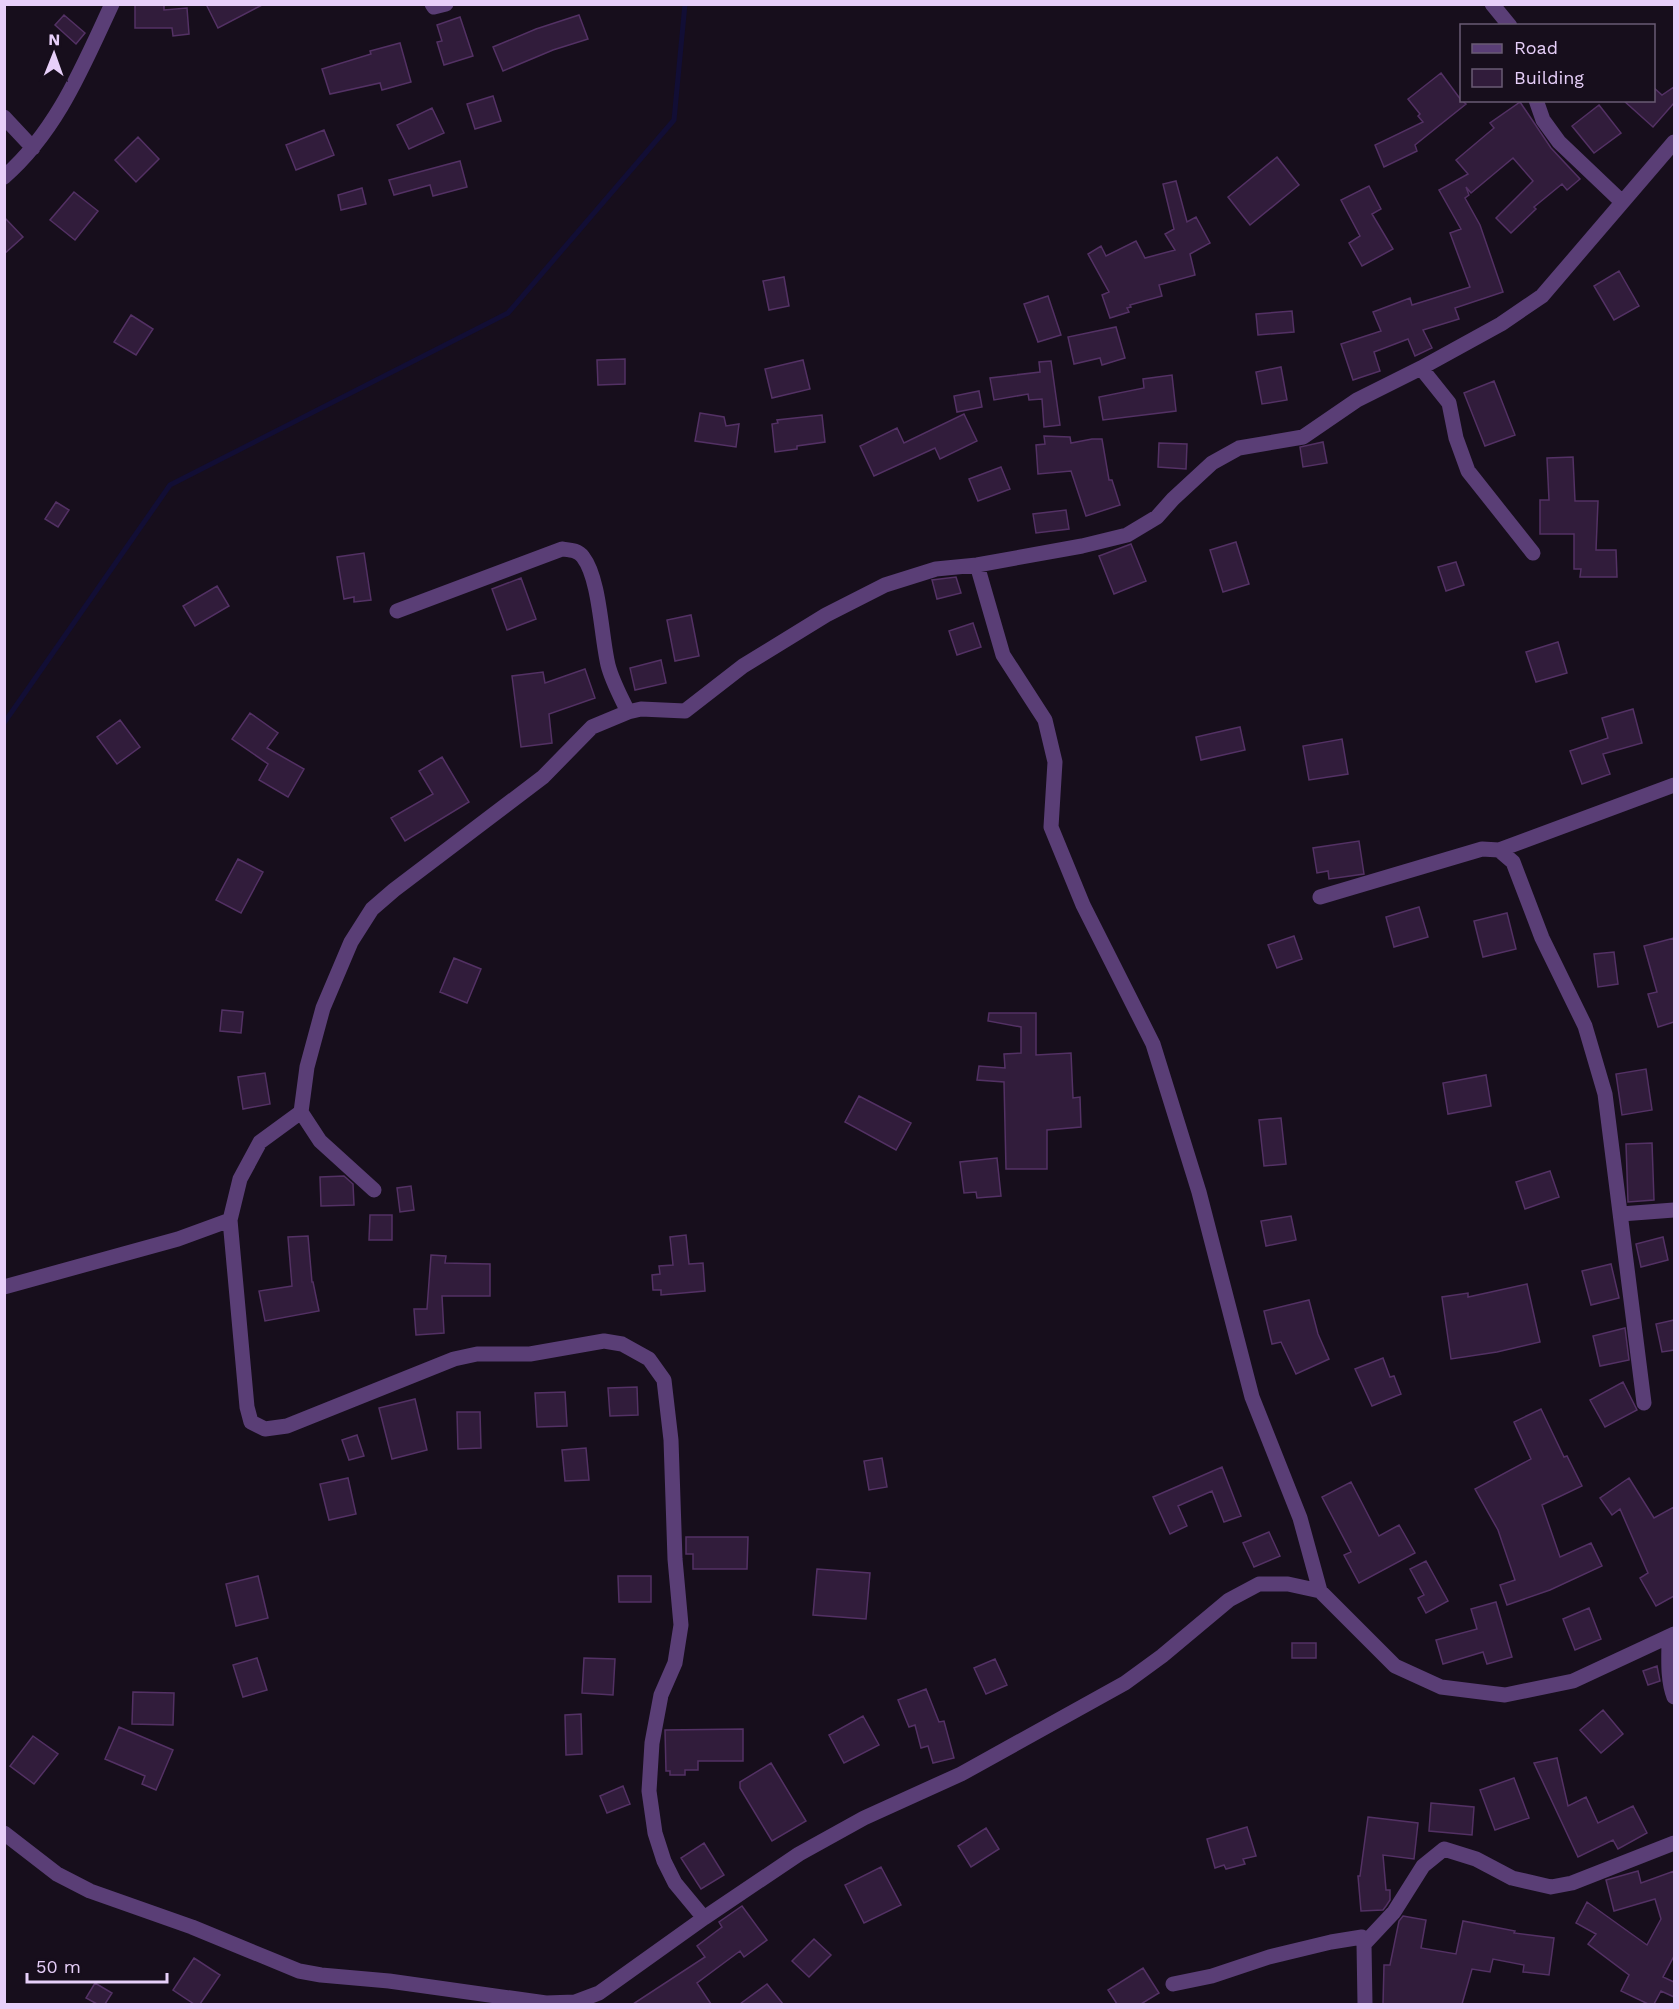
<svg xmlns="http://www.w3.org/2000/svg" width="1679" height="2009" viewBox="0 0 1679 2009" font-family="'Work Sans',sans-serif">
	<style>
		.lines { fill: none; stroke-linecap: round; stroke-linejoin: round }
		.stream { stroke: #120e35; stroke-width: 5 }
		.building { fill: #311c3b; stroke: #533164; stroke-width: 1.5 }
		.minor { stroke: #5a3e76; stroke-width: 15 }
	</style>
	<rect width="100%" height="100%" fill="#170e1c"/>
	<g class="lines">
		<path class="stream" d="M 4,723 L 170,485 L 508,313 L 674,120 L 685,4"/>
	</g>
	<path class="building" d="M 135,4 L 164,4 L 164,10 L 187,8 L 189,34 L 173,36 L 172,28 L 135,28 Z
		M 206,4 L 264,4 L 218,28 Z
		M 64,15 L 85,33 L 76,44 L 55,25 Z
		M 579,15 L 588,39 L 553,50 L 503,71 L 493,47 L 536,29 Z
		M 460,17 L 473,56 L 444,65 L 437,42 L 442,41 L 437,25 Z
		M 400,43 L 411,82 L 382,90 L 380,83 L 330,94 L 322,69 L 371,54 L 370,51 Z
		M 1441,73 L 1461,100 L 1466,104 L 1415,145 L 1417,151 L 1384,167 L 1375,145 L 1423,122 L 1418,116 L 1420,114 L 1408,99 Z
		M 1653,87 L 1662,95 L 1674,87 L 1674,103 L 1653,127 L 1623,100 L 1653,100 Z
		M 493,96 L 501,121 L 475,129 L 467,104 Z
		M 1520,102 L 1551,148 L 1580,179 L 1567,190 L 1562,184 L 1534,207 L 1536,209 L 1511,233 L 1496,218 L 1533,181 L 1513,158 L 1471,193 L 1466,187 L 1469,195 L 1465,198 L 1480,225 L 1503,292 L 1455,308 L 1459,319 L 1423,330 L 1432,348 L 1415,356 L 1408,339 L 1374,352 L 1380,371 L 1353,380 L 1341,344 L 1381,331 L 1373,312 L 1410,298 L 1412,305 L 1470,287 L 1450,233 L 1461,229 L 1439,190 L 1468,174 L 1456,160 L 1494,128 L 1490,123 Z
		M 1599,105 L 1621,133 L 1594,153 L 1572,126 Z
		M 432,108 L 444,133 L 409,149 L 397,125 Z
		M 324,130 L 334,155 L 296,170 L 286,145 Z
		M 138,137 L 159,159 L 136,182 L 115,160 Z
		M 1277,157 L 1299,185 L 1250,225 L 1228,197 Z
		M 460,161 L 467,187 L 433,196 L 430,185 L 394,195 L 389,180 Z
		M 1176,181 L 1187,222 L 1196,217 L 1210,243 L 1190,254 L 1195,275 L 1159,285 L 1162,296 L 1130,305 L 1131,307 L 1127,308 L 1129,312 L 1110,318 L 1102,295 L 1109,292 L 1088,254 L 1101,246 L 1106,256 L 1136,241 L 1145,258 L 1175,250 L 1165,234 L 1174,229 L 1163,184 Z
		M 1369,186 L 1381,209 L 1372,214 L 1393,249 L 1362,266 L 1349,243 L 1360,236 L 1341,200 Z
		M 362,188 L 366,204 L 341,210 L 338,195 Z
		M 74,192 L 98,211 L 75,240 L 50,220 Z
		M 4,217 L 23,237 L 4,254 Z
		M 1619,271 L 1639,306 L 1614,320 L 1594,286 Z
		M 784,277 L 789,306 L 769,310 L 763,281 Z
		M 1048,296 L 1061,335 L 1038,342 L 1024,304 Z
		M 1292,311 L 1294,332 L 1258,335 L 1256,314 Z
		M 131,315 L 153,329 L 136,355 L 114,342 Z
		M 1116,327 L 1125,358 L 1102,365 L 1100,358 L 1074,364 L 1068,337 Z
		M 625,359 L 625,384 L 598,385 L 597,360 Z
		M 803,360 L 810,389 L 772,398 L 765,369 Z
		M 1051,361 L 1060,425 L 1044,427 L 1042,399 L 1029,400 L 1028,394 L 994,400 L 990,378 L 1040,372 L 1039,362 Z
		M 1281,367 L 1287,400 L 1262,404 L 1256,372 Z
		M 1172,375 L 1176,411 L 1103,420 L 1099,397 L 1144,388 L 1143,379 Z
		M 1494,381 L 1515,435 L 1485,446 L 1464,393 Z
		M 979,391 L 982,407 L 957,412 L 954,396 Z
		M 700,413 L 724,417 L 726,426 L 739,424 L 736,447 L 695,441 Z
		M 964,414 L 977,441 L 940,459 L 935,448 L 874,476 L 860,446 L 897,428 L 904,443 Z
		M 822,415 L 825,442 L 797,446 L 797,449 L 775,452 L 772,424 L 778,423 L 777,420 Z
		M 1044,436 L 1070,437 L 1071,443 L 1092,439 L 1102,439 L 1109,480 L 1112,480 L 1120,505 L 1086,516 L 1071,471 L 1038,474 L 1036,445 L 1045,444 Z
		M 1323,442 L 1327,463 L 1303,467 L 1300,447 Z
		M 1159,443 L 1187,444 L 1186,469 L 1158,467 Z
		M 1573,457 L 1575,501 L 1598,501 L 1596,550 L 1616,550 L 1617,577 L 1580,577 L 1581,569 L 1574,569 L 1574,534 L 1540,534 L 1540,500 L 1549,500 L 1547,458 Z
		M 1001,467 L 1010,489 L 978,501 L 969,479 Z
		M 56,502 L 69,510 L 58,527 L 45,519 Z
		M 1066,510 L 1069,529 L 1036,533 L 1033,514 Z
		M 1236,542 L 1249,584 L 1223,592 L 1210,550 Z
		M 1131,544 L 1146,581 L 1114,594 L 1099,556 Z
		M 364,553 L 371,600 L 354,602 L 354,597 L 344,599 L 337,557 Z
		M 1456,562 L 1464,585 L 1446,591 L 1438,567 Z
		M 956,577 L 961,593 L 937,599 L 932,580 Z
		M 521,578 L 536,619 L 507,630 L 492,589 Z
		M 217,586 L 229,606 L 195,626 L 183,606 Z
		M 691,615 L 699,656 L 675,661 L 667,620 Z
		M 973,623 L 981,647 L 957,655 L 949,631 Z
		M 1558,642 L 1567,673 L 1536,682 L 1526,652 Z
		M 661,660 L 666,683 L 635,690 L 630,668 Z
		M 585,669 L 595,698 L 549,714 L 552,743 L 521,747 L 512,676 L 543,672 L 545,683 Z
		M 1633,709 L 1642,743 L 1603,754 L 1610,774 L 1582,784 L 1570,751 L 1608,738 L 1602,718 Z
		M 250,713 L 278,733 L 267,748 L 304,769 L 288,797 L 259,780 L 268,764 L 232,739 Z
		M 120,720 L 140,747 L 117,764 L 97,737 Z
		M 1240,727 L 1245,750 L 1201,760 L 1196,737 Z
		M 1342,739 L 1348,774 L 1309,780 L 1303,746 Z
		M 442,757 L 469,802 L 405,841 L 391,818 L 433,794 L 419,771 Z
		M 1359,841 L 1364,874 L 1329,879 L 1328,871 L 1317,873 L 1313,848 Z
		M 238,859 L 263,872 L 241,913 L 216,900 Z
		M 1419,907 L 1428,937 L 1394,947 L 1386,917 Z
		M 1507,913 L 1516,949 L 1483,957 L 1474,921 Z
		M 1294,936 L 1302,959 L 1277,968 L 1268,945 Z
		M 1674,938 L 1674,1022 L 1658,1027 L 1648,994 L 1657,992 L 1644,946 Z
		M 1614,952 L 1618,984 L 1598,987 L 1594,954 Z
		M 454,958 L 481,969 L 467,1003 L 440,992 Z
		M 222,1010 L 243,1012 L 241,1033 L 220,1031 Z
		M 989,1013 L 1036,1013 L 1036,1055 L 1071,1053 L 1073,1098 L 1080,1097 L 1081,1127 L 1047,1130 L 1047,1169 L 1006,1169 L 1004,1082 L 977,1080 L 979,1066 L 1005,1068 L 1004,1054 L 1021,1053 L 1021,1027 L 988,1021 Z
		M 1646,1069 L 1652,1110 L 1622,1115 L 1616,1074 Z
		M 265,1073 L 270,1104 L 243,1109 L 238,1077 Z
		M 1486,1075 L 1491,1106 L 1448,1114 L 1443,1083 Z
		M 859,1096 L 911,1123 L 896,1150 L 845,1122 Z
		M 1281,1118 L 1286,1164 L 1264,1166 L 1259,1120 Z
		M 1652,1143 L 1654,1200 L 1628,1202 L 1626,1144 Z
		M 997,1158 L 1001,1196 L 977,1198 L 976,1192 L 964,1193 L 960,1162 Z
		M 1550,1171 L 1559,1197 L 1525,1209 L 1516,1182 Z
		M 344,1176 L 353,1184 L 354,1205 L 321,1206 L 320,1177 Z
		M 411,1186 L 414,1210 L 400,1212 L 397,1188 Z
		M 370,1215 L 392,1215 L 392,1240 L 369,1240 Z
		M 1291,1216 L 1296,1240 L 1266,1246 L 1261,1221 Z
		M 686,1235 L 689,1264 L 703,1263 L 705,1291 L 661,1295 L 661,1290 L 653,1290 L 652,1275 L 660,1274 L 659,1266 L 673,1265 L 670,1237 Z
		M 308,1236 L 312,1282 L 313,1282 L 319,1311 L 265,1321 L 259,1291 L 292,1286 L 288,1237 Z
		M 1663,1237 L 1668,1260 L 1641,1267 L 1636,1244 Z
		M 431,1255 L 446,1256 L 445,1263 L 490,1264 L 490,1296 L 442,1296 L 444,1333 L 416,1335 L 414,1309 L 427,1309 Z
		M 1611,1264 L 1619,1298 L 1591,1305 L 1582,1271 Z
		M 1527,1284 L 1540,1342 L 1497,1352 L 1451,1359 L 1442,1297 L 1468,1293 L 1468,1297 Z
		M 1309,1300 L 1318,1334 L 1329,1359 L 1296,1374 L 1281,1342 L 1272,1344 L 1264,1311 Z
		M 1674,1320 L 1674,1350 L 1662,1352 L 1656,1324 Z
		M 1625,1328 L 1629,1360 L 1600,1366 L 1593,1336 Z
		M 1383,1358 L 1390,1377 L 1394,1376 L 1401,1394 L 1372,1406 L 1355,1369 Z
		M 1623,1382 L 1637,1410 L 1605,1427 L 1590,1400 Z
		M 637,1387 L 638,1415 L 610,1416 L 608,1388 Z
		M 565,1392 L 567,1426 L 537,1427 L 535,1393 Z
		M 415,1399 L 427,1450 L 392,1459 L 379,1408 Z
		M 1541,1409 L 1564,1457 L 1567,1456 L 1582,1486 L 1542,1505 L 1560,1557 L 1591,1543 L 1602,1566 L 1550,1590 L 1507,1605 L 1500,1585 L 1515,1580 L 1498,1530 L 1475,1489 L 1531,1459 L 1514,1422 Z
		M 457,1412 L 480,1412 L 481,1448 L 458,1449 Z
		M 357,1435 L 364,1456 L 349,1460 L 342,1440 Z
		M 586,1448 L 589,1480 L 565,1481 L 562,1450 Z
		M 882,1458 L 887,1487 L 869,1490 L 864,1461 Z
		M 1222,1467 L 1241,1516 L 1224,1522 L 1212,1491 L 1178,1506 L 1187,1526 L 1170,1534 L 1153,1497 Z
		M 348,1478 L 356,1514 L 329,1520 L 320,1484 Z
		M 1629,1478 L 1654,1518 L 1674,1507 L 1674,1596 L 1656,1606 L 1640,1578 L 1648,1573 L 1620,1509 L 1612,1515 L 1600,1498 Z
		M 1351,1482 L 1379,1536 L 1399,1525 L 1415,1553 L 1359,1583 L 1344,1555 L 1351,1552 L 1322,1497 Z
		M 1269,1532 L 1280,1556 L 1254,1567 L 1243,1543 Z
		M 686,1537 L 748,1537 L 747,1569 L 693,1569 L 693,1554 L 686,1554 Z
		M 1426,1561 L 1448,1601 L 1426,1613 L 1418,1598 L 1424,1595 L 1410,1569 Z
		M 817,1569 L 870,1573 L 866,1619 L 813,1615 Z
		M 258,1576 L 268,1618 L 236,1626 L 226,1584 Z
		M 618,1576 L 651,1576 L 651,1602 L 619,1602 Z
		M 1496,1602 L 1512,1657 L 1487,1664 L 1483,1652 L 1443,1664 L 1436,1640 L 1477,1629 L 1471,1609 Z
		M 1589,1608 L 1601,1639 L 1575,1650 L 1563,1619 Z
		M 1292,1643 L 1316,1643 L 1316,1658 L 1292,1658 Z
		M 257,1658 L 267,1690 L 243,1697 L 233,1665 Z
		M 584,1658 L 615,1659 L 613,1695 L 582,1693 Z
		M 995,1659 L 1007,1685 L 986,1694 L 974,1668 Z
		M 1657,1666 L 1660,1681 L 1648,1685 L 1643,1671 Z
		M 926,1689 L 939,1722 L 944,1721 L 954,1758 L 933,1763 L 928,1746 L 921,1748 L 915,1725 L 909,1727 L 898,1700 Z
		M 133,1692 L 174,1693 L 173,1725 L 132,1724 Z
		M 1603,1710 L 1623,1734 L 1601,1753 L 1580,1730 Z
		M 581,1714 L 582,1754 L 566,1755 L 565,1715 Z
		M 863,1716 L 879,1745 L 844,1763 L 829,1735 Z
		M 119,1727 L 173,1750 L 156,1790 L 142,1784 L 145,1776 L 105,1759 Z
		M 743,1729 L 743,1761 L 698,1761 L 698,1770 L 685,1770 L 685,1775 L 670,1775 L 670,1771 L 666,1771 L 665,1730 Z
		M 33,1736 L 58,1754 L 34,1784 L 10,1766 Z
		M 1557,1758 L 1568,1806 L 1586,1797 L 1598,1823 L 1633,1806 L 1647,1833 L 1618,1849 L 1613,1840 L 1578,1857 L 1534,1763 Z
		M 771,1763 L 806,1821 L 772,1841 L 740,1788 L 740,1782 Z
		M 1514,1778 L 1529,1818 L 1495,1830 L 1480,1790 Z
		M 623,1786 L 630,1804 L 607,1813 L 600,1796 Z
		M 1431,1803 L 1474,1807 L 1472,1835 L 1429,1831 Z
		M 1368,1817 L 1418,1823 L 1414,1859 L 1383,1855 L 1386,1890 L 1390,1890 L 1390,1900 L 1386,1906 L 1383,1910 L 1361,1911 L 1358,1876 L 1360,1876 Z
		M 1247,1827 L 1256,1856 L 1243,1859 L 1245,1864 L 1226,1869 L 1224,1865 L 1215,1868 L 1207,1839 Z
		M 986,1828 L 999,1849 L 971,1867 L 958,1846 Z
		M 704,1843 L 724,1875 L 701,1889 L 681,1858 Z
		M 881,1867 L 901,1905 L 864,1923 L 845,1885 Z
		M 1638,1871 L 1641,1883 L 1674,1871 L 1674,1956 L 1663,1977 L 1674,1982 L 1674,1997 L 1661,1991 L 1654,2004 L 1648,2004 L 1621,1991 L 1629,1975 L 1588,1944 L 1596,1934 L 1576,1923 L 1587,1902 L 1647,1945 L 1661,1919 L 1655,1899 L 1614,1911 L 1606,1880 Z
		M 742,1906 L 767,1940 L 744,1957 L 740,1951 L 697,1983 L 711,2004 L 633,2004 L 705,1957 L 697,1946 L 722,1927 L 719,1922 Z
		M 1403,1916 L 1426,1920 L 1421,1948 L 1456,1954 L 1463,1921 L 1515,1931 L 1514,1933 L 1554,1938 L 1549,1975 L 1523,1972 L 1524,1965 L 1493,1959 L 1490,1972 L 1472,1969 L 1462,2004 L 1383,2004 L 1384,1965 L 1390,1965 L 1399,1921 Z
		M 814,1939 L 831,1955 L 809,1977 L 792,1961 Z
		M 194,1958 L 220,1975 L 200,2004 L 194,2004 L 173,1990 Z
		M 1143,1968 L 1159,1993 L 1141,2004 L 1117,2004 L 1108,1990 Z
		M 95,1983 L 112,1993 L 105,2004 L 97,2004 L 86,1998 Z
		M 767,1984 L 783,2004 L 740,2004 Z"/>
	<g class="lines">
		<path class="minor" d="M 432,4 L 434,7 L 446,4
			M 1492,4 L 1510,26
			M 1536,100 L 1543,120 L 1559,142 L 1622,202
			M 4,117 L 33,148
			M 4,177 C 57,131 83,66 112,4
			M 1421,368 L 1449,403 L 1456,438 L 1468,471 L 1533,553
			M 977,565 L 1003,655 L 1045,720 L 1055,762 L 1051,827 L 1083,905 L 1153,1044 L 1199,1192 L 1252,1397 L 1300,1518 L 1320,1591 L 1395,1666 L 1441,1687 L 1505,1695 L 1573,1681 L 1674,1634
			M 397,611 L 562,549 C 570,550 578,550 583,557 C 600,579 601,636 608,665 C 612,681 621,697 628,712
			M 1499,850 L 1674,785
			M 1320,897 L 1482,849 L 1499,850 L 1513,862 L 1542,938 L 1585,1026 L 1605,1094 L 1644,1403
			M 301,1112 L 320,1141 L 374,1190
			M 1621,1214 L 1674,1210
			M 230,1220 L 247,1407 L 251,1422 L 265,1429 L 287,1426 L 454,1359 L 477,1354 L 530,1354 L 604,1341 L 622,1344 L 649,1359 L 664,1380 L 671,1440 L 675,1559 L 681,1625 L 675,1663 L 661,1695 L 652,1743 L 649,1791 L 655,1833 L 664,1861 L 675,1883 L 704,1918
			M 4,1287 L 178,1239 L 230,1220 L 240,1179 L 260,1142 L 301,1112 L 307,1067 L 323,1008 L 351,942 L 372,909 L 394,890 L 543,777 L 592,727 L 628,712 L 641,709 L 685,711 L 743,666 L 826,615 L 885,585 L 936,569 L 977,565 L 1082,546 L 1127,535 L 1157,517 L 1173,499 L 1212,463 L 1239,448 L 1303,437 L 1357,400 L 1421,368 L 1501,324 L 1542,296 L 1674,142
			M 1669,1638 C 1669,1657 1667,1679 1674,1697
			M 4,1833 L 57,1874 L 90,1891 L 192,1927 L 299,1971 L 321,1975 L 389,1981 L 546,2003 L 575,2002 L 599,1993 L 704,1918 L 799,1854 L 864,1818 L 961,1774 L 1125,1683 L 1162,1656 L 1229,1600 L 1259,1584 L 1288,1584 L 1320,1591
			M 1173,1984 L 1212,1976 L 1269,1957 L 1331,1942 L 1362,1937 L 1364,1944
			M 1365,2004 L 1364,1944 L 1394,1912 L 1423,1866 L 1444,1849 L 1476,1859 L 1512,1878 L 1551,1887 L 1572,1883 L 1674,1843"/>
	</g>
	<rect width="1679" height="2009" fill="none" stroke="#e7cff9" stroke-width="12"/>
	<rect x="1460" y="24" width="195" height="78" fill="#170e1c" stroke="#6a5b74" stroke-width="1.5"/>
	<rect x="1472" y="44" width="30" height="9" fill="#5a3e76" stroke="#6a5b74" stroke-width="1.5"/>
	<text x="1514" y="54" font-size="18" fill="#e7cff9">Road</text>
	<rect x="1472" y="69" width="30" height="18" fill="#311c3b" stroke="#6a5b74" stroke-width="1.5"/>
	<text x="1514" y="84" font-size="18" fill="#e7cff9">Building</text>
	<g transform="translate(54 54) rotate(1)" stroke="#170e1c" stroke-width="4.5" paint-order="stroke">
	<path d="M0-4.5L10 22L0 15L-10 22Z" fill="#e7cff9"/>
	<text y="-9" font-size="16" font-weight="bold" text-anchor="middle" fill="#e7cff9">N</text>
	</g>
	<path d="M27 1973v9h140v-9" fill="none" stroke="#e7cff9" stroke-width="3"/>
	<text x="36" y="1973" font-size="18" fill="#e7cff9" stroke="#170e1c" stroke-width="4.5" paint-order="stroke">50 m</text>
</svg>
